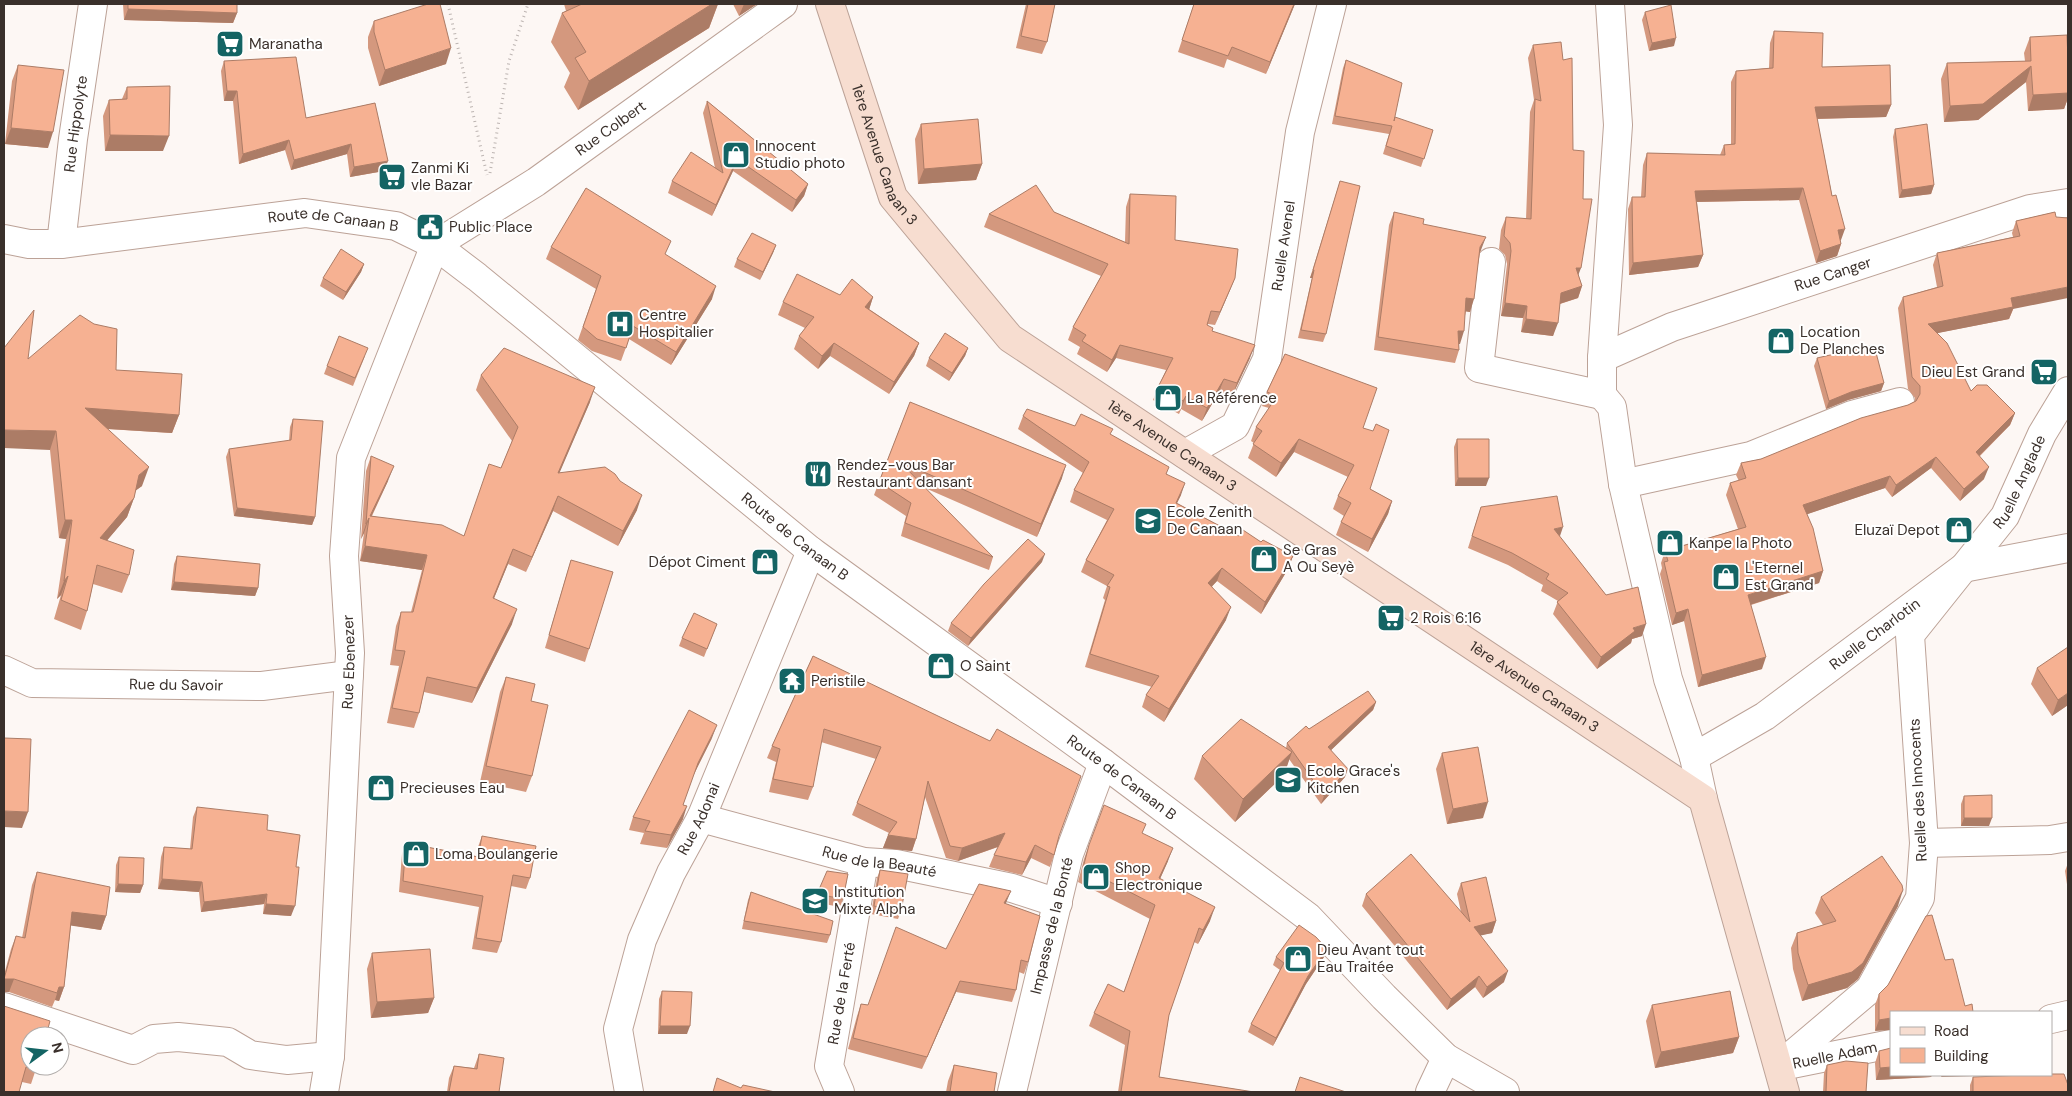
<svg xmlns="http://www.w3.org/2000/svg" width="2072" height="1096" viewBox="0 0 2072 1096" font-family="'DM Sans',sans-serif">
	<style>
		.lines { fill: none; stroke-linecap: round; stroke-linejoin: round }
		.minor-casing { stroke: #bca297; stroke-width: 30 }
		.tertiary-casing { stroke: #bca297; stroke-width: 30 }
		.secondary-casing { stroke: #bca297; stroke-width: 30 }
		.path { stroke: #bdb5b2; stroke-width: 3; stroke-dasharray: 1 4; stroke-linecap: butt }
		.minor { stroke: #fff; stroke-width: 28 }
		.tertiary { stroke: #fff; stroke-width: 28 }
		.secondary { stroke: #f7ddd0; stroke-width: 28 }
		.wall { fill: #d4987e }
		.shaded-wall { fill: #ac7c66 }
		.building { fill: #f6b192; stroke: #ac7c66 }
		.labels { text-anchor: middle; stroke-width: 4; stroke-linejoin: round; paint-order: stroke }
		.poi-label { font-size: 15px; fill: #3a302b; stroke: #fff; text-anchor: start }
		.street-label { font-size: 15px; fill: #3a302b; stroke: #fff }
	</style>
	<rect width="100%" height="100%" fill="#fdf7f4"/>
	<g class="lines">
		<defs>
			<g id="minor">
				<path d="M 1610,4 L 1618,125 L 1602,358 L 1602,395 L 1612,407 L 1623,484 L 1668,679 L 1694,757 L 1703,799"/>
				<path id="s1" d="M 61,244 L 73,139 L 93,4"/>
				<path d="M 1491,262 L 1479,368 L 1602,395"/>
				<path id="s2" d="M 1602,358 L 1672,327 L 2030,209 L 2068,203"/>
				<path id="s3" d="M 1185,454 L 1235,426 L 1267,359 L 1300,132 L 1332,4"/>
				<path d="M 1623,484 L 1751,456 L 1852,415 L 1900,402"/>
				<path id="s4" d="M 4,670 L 32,683 L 262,686 L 349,675"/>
				<path id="s5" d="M 1694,757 L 1765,716 L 1963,568 L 2068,548"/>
				<path id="s6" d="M 701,818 L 864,862 L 896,864 L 1012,888 L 1058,903"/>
				<path d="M 1924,843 L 2050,840 L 2068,837"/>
				<path d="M 4,1007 L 133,1050 L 154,1039 L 178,1037 L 228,1042 L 250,1055 L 287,1060 L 330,1056"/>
				<path d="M 2051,1019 L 2068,1015"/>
				<path id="s7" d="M 1779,1066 L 1870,989 L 1920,898 L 1924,843 L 1910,635 L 2005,516 L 2042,434 L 2068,391"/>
				<path id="s8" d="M 1782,1066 L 1891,1044"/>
				<path id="s9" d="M 324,1092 L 330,1056 L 350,653 L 344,556 L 351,458 L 435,245"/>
				<path id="s10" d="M 629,1092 L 618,1029 L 642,940 L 671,873 L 701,818 L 811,551"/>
				<path id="s11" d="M 840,1092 L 829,1066 L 864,862"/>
				<path id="s12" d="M 1012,1092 L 1069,854 L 1103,763"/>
				<path d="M 1430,1092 L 1446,1058"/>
			</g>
			<g id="tertiary">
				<path id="s13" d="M 4,239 L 29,244 L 61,244 L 305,213 L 396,226 L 435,245 L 477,277 L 811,551 L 1103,763 L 1308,917 L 1384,997 L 1446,1058 L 1505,1092"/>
				<path id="s14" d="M 435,245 L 536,182 L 783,4"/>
			</g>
			<g id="secondary">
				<path id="s15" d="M 830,4 L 893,197 L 1010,338 L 1703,799 L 1785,1092"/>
			</g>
		</defs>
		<use href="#minor" class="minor-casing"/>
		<use href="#tertiary" class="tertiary-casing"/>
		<use href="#secondary" class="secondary-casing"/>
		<path class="path" d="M 448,4 L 487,175
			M 490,173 L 509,61 L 528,4"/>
		<use href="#minor" class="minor"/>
		<use href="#tertiary" class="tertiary"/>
		<use href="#secondary" class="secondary"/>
	</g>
	<path class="wall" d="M 123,4 L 237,4 L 237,13 L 233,23 L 124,20 Z
		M 564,4 L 718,4 L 709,28 L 578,110 L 564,87 L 570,73 L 551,42 L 562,13 L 566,11 Z
		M 733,4 L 757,4 L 739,16 Z
		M 1026,4 L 1055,4 L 1047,42 L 1042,54 L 1016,48 Z
		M 1194,4 L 1295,4 L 1266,74 L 1227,59 L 1224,68 L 1178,52 Z
		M 1645,12 L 1674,46 L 1649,51 L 1642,20 Z
		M 374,21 L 446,64 L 379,86 L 368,48 L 368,37 Z
		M 1774,31 L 1822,67 L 1891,105 L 1886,117 L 1817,119 L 1841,240 L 1840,241 L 1841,244 L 1837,256 L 1816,263 L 1799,200 L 1697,202 L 1703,255 L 1698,267 L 1629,275 L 1628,209 L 1632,197 L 1641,197 L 1643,165 L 1647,153 L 1720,155 L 1724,145 L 1731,144 L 1731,82 L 1736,71 L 1769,68 L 1770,43 Z
		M 2030,37 L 2068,60 L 2068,98 L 2064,109 L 2028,111 L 2026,82 L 1978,120 L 1944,122 L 1941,79 L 1947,63 L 2025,61 L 2024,53 Z
		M 1533,45 L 1573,150 L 1578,274 L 1582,286 L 1578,298 L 1560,304 L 1553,336 L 1521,332 L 1523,318 L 1501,316 L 1507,264 L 1505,255 L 1499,249 L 1501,230 L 1506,217 L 1526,219 L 1530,112 L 1534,100 L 1528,58 Z
		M 1346,60 L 1394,121 L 1433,130 L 1421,167 L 1383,154 L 1389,134 L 1332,124 L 1343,68 Z
		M 224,61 L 306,118 L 375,103 L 384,171 L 350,177 L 347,154 L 291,170 L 285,150 L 239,164 L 233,101 L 224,101 L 221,71 Z
		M 18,65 L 48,148 L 5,144 L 12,81 Z
		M 127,87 L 163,151 L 105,151 L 103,116 L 109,100 L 122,99 Z
		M 707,101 L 808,184 L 804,196 L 792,212 L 733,171 L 712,216 L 668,193 L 672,181 L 715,168 L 703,113 Z
		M 921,124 L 982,164 L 976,180 L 918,184 L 915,139 Z
		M 1895,129 L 1934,185 L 1931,194 L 1899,198 L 1893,137 Z
		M 1340,181 L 1326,334 L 1323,342 L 1298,338 L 1312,278 L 1310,278 Z
		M 1130,194 L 1175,240 L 1235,278 L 1215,325 L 1208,324 L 1207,325 L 1212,331 L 1250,358 L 1232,396 L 1219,392 L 1202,421 L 1181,409 L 1179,414 L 1153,400 L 1158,387 L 1166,370 L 1116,358 L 1107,372 L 1077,354 L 1080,347 L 1068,340 L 1073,327 L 1101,276 L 984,227 L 989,214 L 1054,212 L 1125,242 L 1126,207 Z
		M 1394,212 L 1423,224 L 1481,250 L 1480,253 L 1470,312 L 1466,311 L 1459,344 L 1459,350 L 1455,363 L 1374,350 L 1389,225 Z
		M 2055,212 L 2009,319 L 1937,333 L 1971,391 L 2015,413 L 2010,425 L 1979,457 L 1984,479 L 1960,501 L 1931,468 L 1892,497 L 1885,488 L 1807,514 L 1823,571 L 1819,583 L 1751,605 L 1762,669 L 1698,687 L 1684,621 L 1672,625 L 1660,574 L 1662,568 L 1661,563 L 1665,551 L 1738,529 L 1726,495 L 1730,483 L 1739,481 L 1736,475 L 1741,463 L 1761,459 L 1908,405 L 1915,401 L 1915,398 L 1908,389 L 1898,308 L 1903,297 L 1937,287 L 1933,265 L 1937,253 L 2013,237 L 2012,233 L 2016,221 Z
		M 776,245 L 773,253 L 760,280 L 734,267 L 737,259 Z
		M 551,247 L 666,255 L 712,299 L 671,365 L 629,339 L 621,361 L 592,351 L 578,340 L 596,289 L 546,259 Z
		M 364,264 L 361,272 L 343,300 L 320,286 L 323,278 Z
		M 840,295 L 873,297 L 869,309 L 919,343 L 914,356 L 889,394 L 830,356 L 818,369 L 794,349 L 799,336 L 805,328 L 778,315 L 783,302 Z
		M 968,348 L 965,356 L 949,381 L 926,366 L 929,358 Z
		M 1285,354 L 1363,428 L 1370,489 L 1392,501 L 1388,514 L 1368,552 L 1336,535 L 1341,522 L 1344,516 L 1333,509 L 1338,496 L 1348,477 L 1294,452 L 1276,477 L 1248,458 L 1254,443 L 1251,441 L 1256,427 L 1269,408 L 1262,406 L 1267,392 Z
		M 365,356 L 353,386 L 324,374 L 327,366 Z
		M 1817,358 L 1884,383 L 1881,391 L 1848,400 L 1826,409 L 1814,366 Z
		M 28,359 L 116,370 L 179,415 L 172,433 L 107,429 L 142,486 L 135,491 L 134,498 L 127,517 L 107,540 L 129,575 L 122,593 L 93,584 L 87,611 L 81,630 L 54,619 L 61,595 L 57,599 L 66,539 L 59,538 L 50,450 Z
		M 481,375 L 590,402 L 559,473 L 637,510 L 618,546 L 553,511 L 526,572 L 508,564 L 494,598 L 512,624 L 472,703 L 424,692 L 419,713 L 414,728 L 387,723 L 399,666 L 390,665 L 396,626 L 401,612 L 411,612 L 422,570 L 360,561 L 364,533 L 361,539 L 366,471 L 371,456 L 388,481 L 372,516 L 464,536 L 501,468 L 512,441 L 476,390 Z
		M 910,402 L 1062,478 L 1037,537 L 925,488 L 993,557 L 989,570 L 901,536 L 906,516 L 874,495 Z
		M 1023,416 L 1075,426 L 1111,435 L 1167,474 L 1181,495 L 1177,503 L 1239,536 L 1261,542 L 1293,556 L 1288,569 L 1261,614 L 1217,581 L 1212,586 L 1226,620 L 1164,722 L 1142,707 L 1146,695 L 1152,687 L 1085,667 L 1105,600 L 1103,598 L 1107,586 L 1081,572 L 1086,560 L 1107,520 L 1070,502 L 1074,490 L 1083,473 L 1018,429 Z
		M 293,419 L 315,517 L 312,525 L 234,516 L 226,457 L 229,449 L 289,441 L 290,427 Z
		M 1457,439 L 1486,486 L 1455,486 L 1454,447 Z
		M 1481,507 L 1560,537 L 1606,595 L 1642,636 L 1632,639 L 1631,643 L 1597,669 L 1553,614 L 1558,601 L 1541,591 L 1543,585 L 1508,565 L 1468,548 Z
		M 177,556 L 258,588 L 255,596 L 171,590 L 174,564 Z
		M 571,560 L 589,649 L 585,662 L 545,648 L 567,573 Z
		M 1042,562 L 968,646 L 948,631 L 951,623 Z
		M 717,624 L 704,657 L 679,646 L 682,638 Z
		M 813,656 L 1059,837 L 1054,855 L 1050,867 L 1031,858 L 1022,875 L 989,867 L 994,855 L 998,847 L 958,861 L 946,858 L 925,797 L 916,839 L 912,851 L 883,848 L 889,833 L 852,815 L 857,803 L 876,759 L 821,742 L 813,787 L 808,800 L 769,792 L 776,762 L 767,758 L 772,746 Z
		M 2037,668 L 2068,705 L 2052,716 L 2031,684 Z
		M 506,677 L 531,701 L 532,776 L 526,792 L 480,782 L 500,692 Z
		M 1376,702 L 1373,710 L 1331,750 L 1345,777 L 1321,804 L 1289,759 L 1284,775 L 1235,822 L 1194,779 L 1202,756 L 1286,748 L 1287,743 L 1309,729 Z
		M 712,738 L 693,776 L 683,805 L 683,819 L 667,848 L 640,844 L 644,833 L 629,830 L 633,817 Z
		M 1442,753 L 1483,818 L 1447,824 L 1436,769 Z
		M 1964,796 L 1989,826 L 1961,826 L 1961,804 Z
		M 197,807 L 267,830 L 296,867 L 291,916 L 263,914 L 264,904 L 201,912 L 199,892 L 158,889 L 161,857 L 164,847 L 190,849 L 193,817 Z
		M 1143,834 L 1168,861 L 1160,879 L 1210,921 L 1198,944 L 1194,942 L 1169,1015 L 1159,1077 L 1254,1092 L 1118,1092 L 1125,1045 L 1089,1026 L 1094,1013 L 1124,992 L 1150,919 L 1078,882 L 1084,859 L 1089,845 Z
		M 482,836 L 530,878 L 526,889 L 511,886 L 501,942 L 497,953 L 472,949 L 479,907 L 399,892 L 402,854 L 406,843 L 476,856 L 478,847 Z
		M 119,857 L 143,885 L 140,893 L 115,892 L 116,865 Z
		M 2068,863 L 2068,891 L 2065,871 Z
		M 880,870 L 901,911 L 898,919 L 871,914 L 877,878 Z
		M 37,872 L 106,916 L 101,930 L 71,925 L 64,987 L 59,1001 L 55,1000 L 52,1007 L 9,992 L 4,992 L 4,975 L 11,949 L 16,936 L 22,938 L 32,885 Z
		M 1461,883 L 1496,921 L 1492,933 L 1480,935 L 1504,982 L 1483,998 L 1475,987 L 1447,1010 L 1362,906 L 1366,894 L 1461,912 L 1457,894 Z
		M 751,892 L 830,935 L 827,943 L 742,929 L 748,900 Z
		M 817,894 L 843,899 L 840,907 L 814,902 Z
		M 1821,897 L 1898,906 L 1858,979 L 1847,988 L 1802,1001 L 1793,969 L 1791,948 L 1797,933 L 1823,925 L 1815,913 Z
		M 1006,904 L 1028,962 L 1024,974 L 1019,972 L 1016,990 L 1012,1002 L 956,992 L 922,1069 L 848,1049 L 857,1016 L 861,1004 L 868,1005 L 946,949 Z
		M 1327,949 L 1324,957 L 1306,984 L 1273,1046 L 1248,1032 L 1251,1024 L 1280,970 L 1273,965 L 1276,957 Z
		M 372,953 L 434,998 L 428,1013 L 371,1018 L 367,969 Z
		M 1945,960 L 1965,1006 L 1891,1012 L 1875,1031 L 1875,1005 L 1879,994 Z
		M 662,991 L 687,1034 L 658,1034 L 659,999 Z
		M 1652,1005 L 1739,1037 L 1733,1053 L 1655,1068 L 1646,1021 Z
		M 4,1006 L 37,1066 L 31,1084 L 22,1082 Z
		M 1879,1051 L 1891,1075 L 1932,1075 L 1931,1077 L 1876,1080 L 1875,1063 Z
		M 479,1054 L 499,1092 L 447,1092 L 449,1078 L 454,1066 L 474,1068 Z
		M 954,1065 L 994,1092 L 946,1092 L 948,1081 Z
		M 1827,1065 L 1866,1092 L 1823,1092 L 1824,1073 Z
		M 1973,1077 L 2068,1092 L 1970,1092 L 1970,1085 Z"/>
	<path class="shaded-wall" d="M 712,4 L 718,4 L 709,28 L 578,110 L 589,81 Z
		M 744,4 L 757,4 L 739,16 Z
		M 1294,4 L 1295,4 L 1266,74 L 1270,62 Z
		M 128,9 L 237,13 L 233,23 L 124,20 Z
		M 1676,38 L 1674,46 L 1649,51 L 1652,43 Z
		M 451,48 L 446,64 L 379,86 L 385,70 Z
		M 2031,66 L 2026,82 L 1978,120 L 1944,122 L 1950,106 Z
		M 227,91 L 237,91 L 233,101 L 224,101 Z
		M 2068,93 L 2068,98 L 2064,109 L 2028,111 L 2033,95 Z
		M 1891,105 L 1886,117 L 1810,119 L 1815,107 Z
		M 11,128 L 53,132 L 48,148 L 5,144 Z
		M 110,135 L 169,136 L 163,151 L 105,151 Z
		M 289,140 L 285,150 L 239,164 L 243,154 Z
		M 351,144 L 347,154 L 291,170 L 294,160 Z
		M 737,159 L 733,171 L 712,216 L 716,205 Z
		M 388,161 L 384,171 L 350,177 L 354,167 Z
		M 982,164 L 976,180 L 918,184 L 924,169 Z
		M 808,184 L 804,196 L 792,212 L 796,200 Z
		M 1934,185 L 1931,194 L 1899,198 L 1902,190 Z
		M 1803,188 L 1799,200 L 1691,202 L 1695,191 Z
		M 1845,229 L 1841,240 L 1834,242 L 1838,230 Z
		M 1486,237 L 1481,250 L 1475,260 L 1480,247 Z
		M 1841,244 L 1837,256 L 1816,263 L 1820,251 Z
		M 776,245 L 773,253 L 760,280 L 763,272 Z
		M 1703,255 L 1698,267 L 1629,275 L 1633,263 Z
		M 364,264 L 361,272 L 343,300 L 346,292 Z
		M 1576,268 L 1581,268 L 1576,281 Z
		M 1313,270 L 1314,270 L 1312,278 L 1310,278 Z
		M 1235,278 L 1230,290 L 1215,325 L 1220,312 Z
		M 716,286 L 712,299 L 671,365 L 676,352 Z
		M 1582,286 L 1578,298 L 1556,305 L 1561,293 Z
		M 2068,287 L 2068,298 L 2013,309 L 2009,319 L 1923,336 L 1928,324 L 2011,298 Z
		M 873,297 L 869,310 L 865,307 Z
		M 1466,298 L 1474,299 L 1470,312 L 1462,311 Z
		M 1505,303 L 1527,306 L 1523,318 L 1501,316 Z
		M 1526,319 L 1558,323 L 1553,336 L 1521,332 Z
		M 1458,331 L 1464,331 L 1460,344 L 1454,344 Z
		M 834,343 L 830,356 L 818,369 L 822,356 Z
		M 919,343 L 914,356 L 889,394 L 894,382 Z
		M 1120,345 L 1116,358 L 1107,372 L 1112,360 Z
		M 1255,345 L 1250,358 L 1232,396 L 1237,383 Z
		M 968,348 L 965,356 L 949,381 L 952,373 Z
		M 1224,379 L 1219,392 L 1202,421 L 1207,408 Z
		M 1884,383 L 1881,391 L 1848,400 L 1826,409 L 1829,401 L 1851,392 Z
		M 595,387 L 590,402 L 553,488 L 558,473 Z
		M 1186,396 L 1181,409 L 1179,414 L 1183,401 Z
		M 85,408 L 179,415 L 172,433 L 78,427 Z
		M 2015,413 L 2010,425 L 1971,464 L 1976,452 Z
		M 4,430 L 56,431 L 50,450 L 4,448 Z
		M 1299,439 L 1294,452 L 1276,477 L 1281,463 Z
		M 1936,457 L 1931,468 L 1892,497 L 1896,485 Z
		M 1066,465 L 1062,478 L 1037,537 L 1041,524 Z
		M 394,466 L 388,481 L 368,523 L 369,519 Z
		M 149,467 L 142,486 L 132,493 L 139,475 Z
		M 1989,467 L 1984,479 L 1960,501 L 1964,489 Z
		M 1890,476 L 1885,488 L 1799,517 L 1803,505 Z
		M 1458,478 L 1489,478 L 1486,486 L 1455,486 Z
		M 1185,483 L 1181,495 L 1171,515 L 1176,503 Z
		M 642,495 L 637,510 L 618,546 L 623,531 Z
		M 558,496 L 553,511 L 526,572 L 532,557 Z
		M 134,498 L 127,517 L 93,557 L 100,538 Z
		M 1392,501 L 1388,514 L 1368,552 L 1372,539 Z
		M 237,508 L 315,517 L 312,525 L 234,516 Z
		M 369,518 L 364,533 L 361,539 L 366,524 Z
		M 65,520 L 72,520 L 66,539 L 59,538 Z
		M 1563,527 L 1559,539 L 1554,529 Z
		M 365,546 L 427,555 L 422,570 L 360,561 Z
		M 513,549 L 508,564 L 488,613 L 493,598 Z
		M 1045,554 L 1042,562 L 968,646 L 971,638 Z
		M 1293,556 L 1288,569 L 1261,614 L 1265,602 Z
		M 1222,568 L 1217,581 L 1204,595 L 1208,583 Z
		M 1823,571 L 1819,583 L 1743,607 L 1748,595 Z
		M 68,576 L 61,595 L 57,599 L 64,581 Z
		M 174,582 L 258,588 L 255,596 L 171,590 Z
		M 1231,607 L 1226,620 L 1164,722 L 1169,709 Z
		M 517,609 L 512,624 L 472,703 L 477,688 Z
		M 1688,609 L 1684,621 L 1672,625 L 1676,613 Z
		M 1646,624 L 1642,636 L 1632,639 L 1631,643 L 1597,669 L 1601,657 L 1633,628 Z
		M 1766,657 L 1762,669 L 1698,687 L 1702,675 Z
		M 2068,693 L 2068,705 L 2052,716 L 2058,700 Z
		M 1376,702 L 1373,710 L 1326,755 L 1328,747 Z
		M 717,725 L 712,738 L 693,776 L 698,763 Z
		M 1292,752 L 1284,775 L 1235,822 L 1243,799 Z
		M 1348,769 L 1345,777 L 1321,804 L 1324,796 Z
		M 1488,802 L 1483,818 L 1447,824 L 1453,809 Z
		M 687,806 L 683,819 L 667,848 L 671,835 Z
		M 4,811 L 28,812 L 22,828 L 4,827 Z
		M 1964,818 L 1992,818 L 1989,826 L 1961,826 Z
		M 1005,833 L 1000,846 L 958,861 L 962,848 Z
		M 888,835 L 916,839 L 912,851 L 883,848 Z
		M 1035,845 L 1031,858 L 1022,875 L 1026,862 Z
		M 1173,848 L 1168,861 L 1154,892 L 1159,878 Z
		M 162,879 L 202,882 L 199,892 L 158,889 Z
		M 118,884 L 143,885 L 140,893 L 115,892 Z
		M 1903,890 L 1898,906 L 1858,979 L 1847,988 L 1802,1001 L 1808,985 Z
		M 1011,891 L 1006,903 L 999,915 L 1004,903 Z
		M 267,894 L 264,904 L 201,912 L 204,902 Z
		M 266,904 L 295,906 L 291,916 L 263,914 Z
		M 1215,907 L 1210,921 L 1198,944 L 1203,930 Z
		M 72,912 L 106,916 L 101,930 L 67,925 Z
		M 1496,921 L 1492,933 L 1470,938 L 1474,927 Z
		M 1327,949 L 1324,957 L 1306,984 L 1273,1046 L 1276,1038 L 1308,976 Z
		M 1508,971 L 1504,982 L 1483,998 L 1487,987 Z
		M 1479,976 L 1475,987 L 1447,1010 L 1451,999 Z
		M 4,979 L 14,979 L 9,992 L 4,992 Z
		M 960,981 L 956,992 L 922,1069 L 927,1057 Z
		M 59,987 L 64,987 L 59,1001 L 55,1000 Z
		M 434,998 L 428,1013 L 371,1018 L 377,1002 Z
		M 1891,1018 L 1891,1030 L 1875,1031 L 1879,1020 Z
		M 660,1026 L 690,1026 L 687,1034 L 658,1034 Z
		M 1739,1037 L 1733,1053 L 1655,1068 L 1661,1052 Z
		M 1891,1067 L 1891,1075 L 1932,1075 L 1931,1077 L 1876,1080 L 1880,1068 Z
		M 1942,1075 L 1976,1075 L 1975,1076 L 1941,1077 Z"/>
	<path class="building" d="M 128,4 L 237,4 L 237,13 L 128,9 Z
		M 428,4 L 440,4 L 451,48 L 385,70 L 374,32 L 374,21 Z
		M 582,4 L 712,4 L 589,81 L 575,58 L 586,52 L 562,13 Z
		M 1028,4 L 1055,4 L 1047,42 L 1021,36 Z
		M 1194,4 L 1294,4 L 1270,62 L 1232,47 L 1228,56 L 1182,40 Z
		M 1671,5 L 1676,38 L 1652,43 L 1645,12 Z
		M 1774,31 L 1823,33 L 1822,67 L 1890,65 L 1891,105 L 1815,107 L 1832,196 L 1836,195 L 1845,229 L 1838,230 L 1841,244 L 1820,251 L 1803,188 L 1695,191 L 1703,255 L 1633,263 L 1632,197 L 1645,197 L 1647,153 L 1725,155 L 1724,145 L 1735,144 L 1736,71 L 1773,68 Z
		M 2067,35 L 2068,60 L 2068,93 L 2033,95 L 2031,66 L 1983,104 L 1950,106 L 1947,63 L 2031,61 L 2030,37 Z
		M 1561,42 L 1563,60 L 1572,58 L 1573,150 L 1584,151 L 1583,199 L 1592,199 L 1581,268 L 1576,268 L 1582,286 L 1561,293 L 1558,323 L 1526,319 L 1527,306 L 1505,303 L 1511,251 L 1510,243 L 1504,236 L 1506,217 L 1531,219 L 1535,99 L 1541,101 L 1533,45 Z
		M 296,57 L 306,118 L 375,103 L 388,161 L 354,167 L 351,144 L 294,160 L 289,140 L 243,154 L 237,91 L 227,91 L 224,61 Z
		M 1346,60 L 1402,83 L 1394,121 L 1395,117 L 1433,130 L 1424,159 L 1386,146 L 1392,126 L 1335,116 Z
		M 18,65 L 64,70 L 53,132 L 11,128 Z
		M 170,86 L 169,136 L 110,135 L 109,100 L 127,99 L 127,87 Z
		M 707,101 L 808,184 L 796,200 L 737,159 L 716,205 L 672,181 L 691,152 L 723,173 Z
		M 978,119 L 982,164 L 924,169 L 921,124 Z
		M 1927,124 L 1934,185 L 1902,190 L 1895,129 Z
		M 1340,181 L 1360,186 L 1326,334 L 1301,330 L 1314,270 L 1313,270 Z
		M 1036,185 L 1054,212 L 1129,244 L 1130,194 L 1176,196 L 1175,240 L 1238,249 L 1235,278 L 1220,312 L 1211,311 L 1207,325 L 1213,328 L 1212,331 L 1255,345 L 1237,383 L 1224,379 L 1207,408 L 1186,396 L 1183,401 L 1158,387 L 1173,358 L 1120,345 L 1112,360 L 1082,341 L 1086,335 L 1073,327 L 1108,264 L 989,214 Z
		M 586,188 L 671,241 L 665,254 L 716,286 L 676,352 L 633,326 L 626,348 L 597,339 L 583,327 L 601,276 L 551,247 Z
		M 1394,212 L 1424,219 L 1423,224 L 1486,237 L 1480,247 L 1474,299 L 1466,298 L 1464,331 L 1458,331 L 1459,350 L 1378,337 Z
		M 2055,212 L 2056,217 L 2068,218 L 2068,287 L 2011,298 L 2013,307 L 1928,324 L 1947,343 L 1971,391 L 1977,385 L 1987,385 L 2015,413 L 1976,452 L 1989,467 L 1964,489 L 1936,457 L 1896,485 L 1890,476 L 1803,505 L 1813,528 L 1823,571 L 1748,595 L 1766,657 L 1702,675 L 1688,609 L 1676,613 L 1664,562 L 1668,561 L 1665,551 L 1746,527 L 1730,483 L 1746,478 L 1741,463 L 1761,459 L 1861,418 L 1908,405 L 1916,401 L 1920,394 L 1920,386 L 1912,377 L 1903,297 L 1943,286 L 1937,253 L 2020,236 L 2016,221 Z
		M 752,233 L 776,245 L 763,272 L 737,259 Z
		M 341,249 L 364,264 L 346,292 L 323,278 Z
		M 797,274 L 840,295 L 852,279 L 873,297 L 865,307 L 919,343 L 894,382 L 834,343 L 822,356 L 799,336 L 814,317 L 783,302 Z
		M 34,310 L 28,359 L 80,315 L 94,324 L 117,329 L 116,370 L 182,374 L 179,415 L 85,408 L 149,467 L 139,475 L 134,498 L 100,538 L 134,550 L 129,575 L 97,565 L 87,611 L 61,600 L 68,576 L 64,581 L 72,520 L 65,520 L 56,431 L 4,430 L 4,348 Z
		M 945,333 L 968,348 L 952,373 L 929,358 Z
		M 339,336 L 368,348 L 355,378 L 327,366 Z
		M 1874,345 L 1884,383 L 1851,392 L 1829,401 L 1817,358 Z
		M 504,348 L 595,387 L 558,473 L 605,467 L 615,474 L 620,481 L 642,495 L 623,531 L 558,496 L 532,557 L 513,549 L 493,598 L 517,609 L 477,688 L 427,677 L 419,713 L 392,708 L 405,651 L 395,650 L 401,612 L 413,612 L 427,555 L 365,546 L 369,518 L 366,524 L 371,456 L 394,466 L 370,516 L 442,525 L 464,536 L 489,464 L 501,468 L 518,427 L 481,375 Z
		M 1285,354 L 1377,388 L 1363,428 L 1373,431 L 1376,424 L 1389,430 L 1370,489 L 1392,501 L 1372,539 L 1341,522 L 1351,503 L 1338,496 L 1354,465 L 1299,439 L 1281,463 L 1253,444 L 1262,431 L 1256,427 L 1277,396 L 1267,392 Z
		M 910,402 L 1066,465 L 1041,524 L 899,461 L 993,557 L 905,523 L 911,503 L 879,482 Z
		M 1027,409 L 1075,426 L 1081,414 L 1113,429 L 1110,434 L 1169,467 L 1166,474 L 1185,483 L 1176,503 L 1239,536 L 1243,530 L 1261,542 L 1263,540 L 1293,556 L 1265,602 L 1222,568 L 1208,583 L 1231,607 L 1169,709 L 1146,695 L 1159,676 L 1090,654 L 1110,587 L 1107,586 L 1114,575 L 1086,560 L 1114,509 L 1074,490 L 1089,462 L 1023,416 Z
		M 293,419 L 323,421 L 315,517 L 237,508 L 229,449 L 291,440 Z
		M 1457,439 L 1489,439 L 1489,478 L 1458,478 Z
		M 1557,496 L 1563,527 L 1554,529 L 1606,595 L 1638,587 L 1646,624 L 1633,628 L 1635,631 L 1601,657 L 1557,602 L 1568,593 L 1546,579 L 1549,574 L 1512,553 L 1472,536 L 1481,507 Z
		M 1028,539 L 1045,554 L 971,638 L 951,623 L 984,584 Z
		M 177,556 L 260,564 L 258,588 L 174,582 Z
		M 571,560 L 613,572 L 589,649 L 549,635 Z
		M 694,613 L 717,624 L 707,649 L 682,638 Z
		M 2068,647 L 2068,693 L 2058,700 L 2037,668 Z
		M 813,656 L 990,741 L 997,729 L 1081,776 L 1059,836 L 1054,855 L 1035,845 L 1026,862 L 994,855 L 1005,833 L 962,848 L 950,846 L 928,781 L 916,839 L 888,835 L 897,822 L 857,803 L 881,747 L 824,729 L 813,787 L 773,779 L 780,749 L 772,746 Z
		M 506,677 L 535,684 L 531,701 L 548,705 L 532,776 L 486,766 Z
		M 1368,691 L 1376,702 L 1328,747 L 1348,769 L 1324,796 L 1287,743 L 1306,726 L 1309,729 Z
		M 689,710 L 717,725 L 698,763 L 683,805 L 687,806 L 671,835 L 645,831 L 650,821 L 633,817 Z
		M 1241,719 L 1292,752 L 1243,799 L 1202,756 Z
		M 4,738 L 31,739 L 28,812 L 4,811 Z
		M 1478,747 L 1488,802 L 1453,809 L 1442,753 Z
		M 1992,795 L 1992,818 L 1964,818 L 1964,796 Z
		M 1104,805 L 1146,824 L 1142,833 L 1173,848 L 1159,878 L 1215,907 L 1203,930 L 1199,928 L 1169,1015 L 1159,1077 L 1254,1092 L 1121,1092 L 1130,1031 L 1094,1013 L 1108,984 L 1124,992 L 1155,905 L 1083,868 L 1089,845 Z
		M 197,807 L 268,815 L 267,830 L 300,835 L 296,867 L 299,867 L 295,906 L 266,904 L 267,894 L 204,902 L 202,882 L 162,879 L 164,847 L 192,849 Z
		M 482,836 L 536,846 L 530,878 L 513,875 L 501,942 L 476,938 L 483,896 L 403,881 L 406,843 L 478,857 Z
		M 1411,854 L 1470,922 L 1461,883 L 1486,877 L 1496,921 L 1474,927 L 1508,971 L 1487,987 L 1479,976 L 1451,999 L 1366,894 Z
		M 1882,856 L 1902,885 L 1903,890 L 1863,963 L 1852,972 L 1808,985 L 1798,953 L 1797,933 L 1836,921 L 1821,897 Z
		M 119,857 L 144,858 L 143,885 L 118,884 Z
		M 880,870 L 908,874 L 901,911 L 874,906 Z
		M 827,871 L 848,874 L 843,899 L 817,894 Z
		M 37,872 L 110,887 L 106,916 L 72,912 L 64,987 L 59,987 L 57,993 L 14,979 L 4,979 L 16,936 L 25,938 Z
		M 979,884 L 1011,891 L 1004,903 L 1040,916 L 1028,962 L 1021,960 L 1016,990 L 960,981 L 927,1057 L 853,1038 L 861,1004 L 868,1005 L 896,927 L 946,949 Z
		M 751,892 L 833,921 L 830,935 L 744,921 Z
		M 1932,915 L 1945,960 L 1953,959 L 1965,1006 L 1972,1004 L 1973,1012 L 1891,1012 L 1891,1018 L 1879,1020 L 1879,994 L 1888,985 L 1926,916 Z
		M 1299,925 L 1316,937 L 1327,949 L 1308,976 L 1276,1038 L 1251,1024 L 1284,963 L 1276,957 Z
		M 430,949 L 434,998 L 377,1002 L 372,953 Z
		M 662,991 L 692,992 L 690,1026 L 660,1026 Z
		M 1730,991 L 1739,1037 L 1661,1052 L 1652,1005 Z
		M 4,1006 L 50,1021 L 46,1036 L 30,1036 L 30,1066 L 37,1066 L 37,1069 L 26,1067 L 19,1092 L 4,1092 Z
		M 1891,1048 L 1891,1067 L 1880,1068 L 1879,1051 Z
		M 479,1054 L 504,1058 L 499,1092 L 449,1092 L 454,1066 L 477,1069 Z
		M 1846,1061 L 1868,1063 L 1866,1092 L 1826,1092 L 1827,1065 Z
		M 954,1065 L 997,1073 L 994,1092 L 950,1092 Z
		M 2051,1074 L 2064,1074 L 2068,1085 L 2068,1092 L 1973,1092 L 1973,1077 Z
		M 1300,1077 L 1346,1092 L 1295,1092 Z
		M 717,1078 L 741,1088 L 743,1085 L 775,1092 L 713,1092 Z"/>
	<defs>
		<symbol id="supermarket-square" viewBox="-11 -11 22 22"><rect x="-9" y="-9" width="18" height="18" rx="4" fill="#146464" stroke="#fff"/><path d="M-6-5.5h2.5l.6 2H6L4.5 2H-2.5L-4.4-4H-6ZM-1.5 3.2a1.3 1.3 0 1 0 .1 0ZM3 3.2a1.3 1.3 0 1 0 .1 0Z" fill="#fff"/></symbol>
		<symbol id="shop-square" viewBox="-11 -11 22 22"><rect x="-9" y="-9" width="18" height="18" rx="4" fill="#146464" stroke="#fff"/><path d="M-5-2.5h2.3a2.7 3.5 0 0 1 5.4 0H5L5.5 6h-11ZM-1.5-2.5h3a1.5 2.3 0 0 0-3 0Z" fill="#fff"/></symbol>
		<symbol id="civic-square" viewBox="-11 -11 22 22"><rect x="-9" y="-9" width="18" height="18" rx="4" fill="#146464" stroke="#fff"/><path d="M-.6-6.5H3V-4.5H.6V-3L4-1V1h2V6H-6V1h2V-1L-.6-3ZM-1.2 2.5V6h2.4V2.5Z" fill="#fff"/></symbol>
		<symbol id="hospital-square" viewBox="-11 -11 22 22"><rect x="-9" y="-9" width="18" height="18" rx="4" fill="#146464" stroke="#fff"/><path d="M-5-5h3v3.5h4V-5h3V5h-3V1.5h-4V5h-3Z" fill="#fff"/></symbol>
		<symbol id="restaurant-square" viewBox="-11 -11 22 22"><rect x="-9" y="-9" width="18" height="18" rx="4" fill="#146464" stroke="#fff"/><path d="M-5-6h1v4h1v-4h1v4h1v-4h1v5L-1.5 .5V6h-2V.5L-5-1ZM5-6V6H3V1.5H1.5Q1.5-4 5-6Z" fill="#fff"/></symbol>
		<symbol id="school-square" viewBox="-11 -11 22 22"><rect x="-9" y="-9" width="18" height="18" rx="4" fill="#146464" stroke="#fff"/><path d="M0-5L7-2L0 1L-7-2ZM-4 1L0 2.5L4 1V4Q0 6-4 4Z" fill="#fff"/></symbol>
		<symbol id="temple-square" viewBox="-11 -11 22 22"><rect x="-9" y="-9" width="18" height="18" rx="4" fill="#146464" stroke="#fff"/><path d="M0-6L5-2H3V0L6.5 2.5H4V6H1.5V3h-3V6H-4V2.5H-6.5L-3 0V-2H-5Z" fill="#fff"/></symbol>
	</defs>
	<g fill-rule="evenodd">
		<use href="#supermarket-square" x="214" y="28" width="32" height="32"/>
		<use href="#shop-square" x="720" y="139" width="32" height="32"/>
		<use href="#supermarket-square" x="376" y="161" width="32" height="32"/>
		<use href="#civic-square" x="414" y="211" width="32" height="32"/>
		<use href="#hospital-square" x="604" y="308" width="32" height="32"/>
		<use href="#shop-square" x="1765" y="325" width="32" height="32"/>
		<use href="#supermarket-square" x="2028" y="356" width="32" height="32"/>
		<use href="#shop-square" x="1152" y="382" width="32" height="32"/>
		<use href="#restaurant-square" x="802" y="458" width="32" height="32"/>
		<use href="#school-square" x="1132" y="505" width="32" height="32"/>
		<use href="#shop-square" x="1943" y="514" width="32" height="32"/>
		<use href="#shop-square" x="1654" y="527" width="32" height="32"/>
		<use href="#shop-square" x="1248" y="543" width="32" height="32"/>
		<use href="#shop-square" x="749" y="546" width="32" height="32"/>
		<use href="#shop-square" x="1710" y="561" width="32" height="32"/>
		<use href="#supermarket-square" x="1375" y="602" width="32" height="32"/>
		<use href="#shop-square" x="925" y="650" width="32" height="32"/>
		<use href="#temple-square" x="776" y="665" width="32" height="32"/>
		<use href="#school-square" x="1272" y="764" width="32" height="32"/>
		<use href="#shop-square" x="365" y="772" width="32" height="32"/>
		<use href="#shop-square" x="400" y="838" width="32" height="32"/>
		<use href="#shop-square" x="1080" y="861" width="32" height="32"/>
		<use href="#school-square" x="799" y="885" width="32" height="32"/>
		<use href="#shop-square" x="1282" y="943" width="32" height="32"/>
	</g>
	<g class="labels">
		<g class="poi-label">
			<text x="249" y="49">Maranatha</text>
			<text x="755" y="151">Innocent<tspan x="755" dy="17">Studio photo</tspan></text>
			<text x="411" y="173">Zanmi Ki<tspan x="411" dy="17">vle Bazar</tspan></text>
			<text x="449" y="232">Public Place</text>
			<text x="639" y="320">Centre<tspan x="639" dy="17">Hospitalier</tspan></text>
			<text x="1800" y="337">Location<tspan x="1800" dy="17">De Planches</tspan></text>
			<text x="2025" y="377" text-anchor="end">Dieu Est Grand</text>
			<text x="1187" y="403">La Référence</text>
			<text x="837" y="470">Rendez-vous Bar<tspan x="837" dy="17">Restaurant dansant</tspan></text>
			<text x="1167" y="517">Ecole Zenith<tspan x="1167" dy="17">De Canaan</tspan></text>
			<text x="1940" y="535" text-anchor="end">Eluzaï Depot</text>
			<text x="1689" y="548">Kanpe la Photo</text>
			<text x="1283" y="555">Se Gras<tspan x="1283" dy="17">A Ou Seyè</tspan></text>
			<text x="746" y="567" text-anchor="end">Dépot Ciment</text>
			<text x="1745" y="573">L'Eternel<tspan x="1745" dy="17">Est Grand</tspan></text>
			<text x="1410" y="623">2 Rois 6:16</text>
			<text x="960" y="671">O Saint</text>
			<text x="811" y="686">Peristile</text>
			<text x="1307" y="776">Ecole Grace's<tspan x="1307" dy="17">Kitchen</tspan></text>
			<text x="400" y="793">Precieuses Eau</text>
			<text x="435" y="859">Loma Boulangerie</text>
			<text x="1115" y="873">Shop<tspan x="1115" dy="17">Electronique</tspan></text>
			<text x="834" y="897">Institution<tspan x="834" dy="17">Mixte Alpha</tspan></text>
			<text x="1317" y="955">Dieu Avant tout<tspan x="1317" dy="17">Eau Traitée</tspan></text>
		</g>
		<g class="street-label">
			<text dy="5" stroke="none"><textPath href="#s1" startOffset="121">Rue Hippolyte</textPath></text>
			<text dy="5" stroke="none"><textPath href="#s14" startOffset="211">Rue Colbert</textPath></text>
			<text dy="5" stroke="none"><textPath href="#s15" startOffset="161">1ère Avenue Canaan 3</textPath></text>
			<text dy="5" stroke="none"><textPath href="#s13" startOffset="332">Route de Canaan B</textPath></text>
			<text dy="5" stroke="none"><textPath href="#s3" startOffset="246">Ruelle Avenel</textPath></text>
			<text dy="5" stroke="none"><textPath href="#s2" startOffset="246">Rue Canger</textPath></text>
			<text dy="5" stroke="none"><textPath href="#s15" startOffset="581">1ère Avenue Canaan 3</textPath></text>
			<text dy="5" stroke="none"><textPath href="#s7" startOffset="676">Ruelle Anglade</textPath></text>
			<text dy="5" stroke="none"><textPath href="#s13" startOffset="902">Route de Canaan B</textPath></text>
			<text dy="5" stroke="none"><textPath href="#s5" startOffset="219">Ruelle Charlotin</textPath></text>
			<text dy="5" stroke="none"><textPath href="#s9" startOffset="431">Rue Ebenezer</textPath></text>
			<text dy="5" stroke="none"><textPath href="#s4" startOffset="175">Rue du Savoir</textPath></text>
			<text dy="5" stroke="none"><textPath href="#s15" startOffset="1016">1ère Avenue Canaan 3</textPath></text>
			<text dy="5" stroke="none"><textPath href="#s13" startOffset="1308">Route de Canaan B</textPath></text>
			<text transform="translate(1918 790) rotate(-93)" y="5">Ruelle des Innocents</text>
			<text dy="5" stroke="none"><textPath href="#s10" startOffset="290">Rue Adonai</textPath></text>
			<text dy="5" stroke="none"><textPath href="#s6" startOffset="184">Rue de la Beauté</textPath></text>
			<text dy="5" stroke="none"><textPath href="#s12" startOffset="171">Impasse de la Bonté</textPath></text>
			<text dy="5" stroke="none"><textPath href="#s11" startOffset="102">Rue de la Ferté</textPath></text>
			<text dy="5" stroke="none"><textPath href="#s8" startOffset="54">Ruelle Adam</textPath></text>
		</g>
	</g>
	<rect width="2072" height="1096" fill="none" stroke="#3a302b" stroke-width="10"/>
	<rect x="1890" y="1011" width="162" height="65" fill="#ffffff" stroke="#b0acaa"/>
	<rect x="1900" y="1027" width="25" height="8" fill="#f7ddd0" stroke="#b0acaa"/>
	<text x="1934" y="1036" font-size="15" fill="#3a302b">Road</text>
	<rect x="1900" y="1048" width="25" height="15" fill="#f6b192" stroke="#b0acaa"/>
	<text x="1934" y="1061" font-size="15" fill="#3a302b">Building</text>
	<g transform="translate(45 1051) rotate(75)"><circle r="24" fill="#ffffff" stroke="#b0acaa"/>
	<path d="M0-4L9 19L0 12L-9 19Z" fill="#146464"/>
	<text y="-8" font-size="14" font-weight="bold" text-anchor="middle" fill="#3a302b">N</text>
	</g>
</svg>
